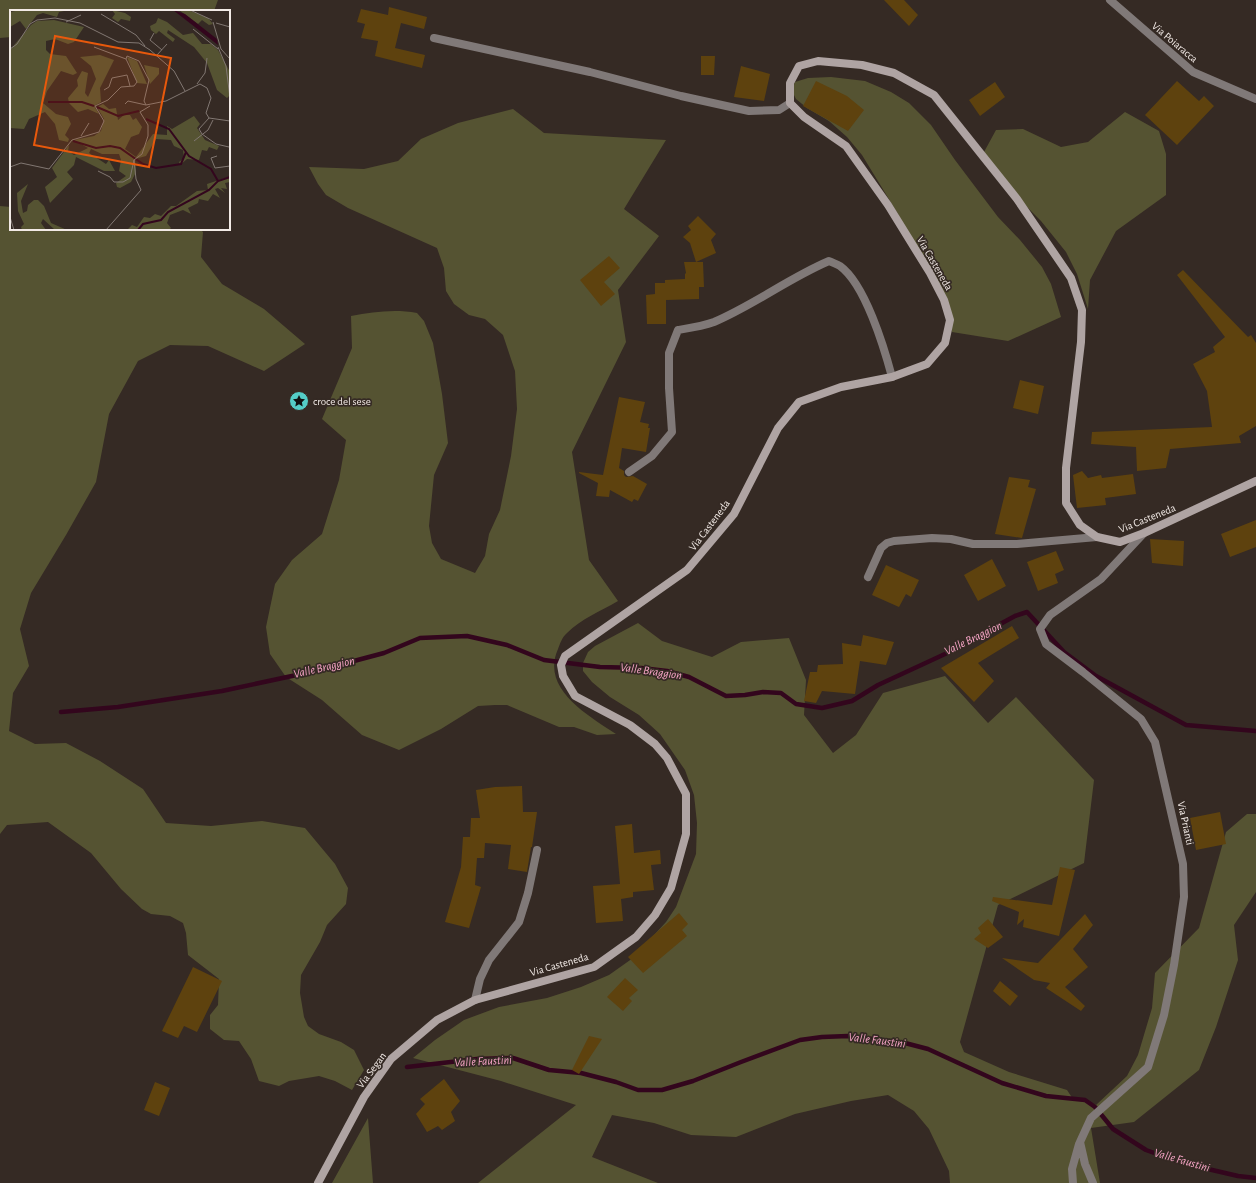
<svg xmlns="http://www.w3.org/2000/svg" width="1256" height="1183" viewBox="0 0 1256 1183" font-family="'Alegreya Sans',sans-serif">
	<style>
		.green { fill: #555332 }
		.lines { fill: none; stroke-linecap: round; stroke-linejoin: round }
		.stream { stroke: #33061d; stroke-width: 4.5 }
		.building { fill: #5e420e }
		.street { stroke: #807978; stroke-width: 8 }
		.secondary { stroke: #afa4a3; stroke-width: 8 }
		.labels { text-anchor: middle; stroke-width: 3.5; stroke-linejoin: round; paint-order: stroke }
		.street-label { font-size: 11px; fill: #f2eae6; stroke: #352a24 }
		.poi-label { font-size: 11px; fill: #f2eae6; stroke: #352a24; text-anchor: start }
		.water-label { font-size: 12px; font-style: italic; fill: #f9a6c8; stroke: #352a24 }
		.inset-river { fill: none; stroke: #33061d; stroke-width: 2 }
		.inset-road { fill: none; stroke: #817772; stroke-width: 1 }
		.view { fill: #e8590c; fill-opacity: 0.15; stroke: #e8590c; stroke-width: 2 }
		.inset-edge { fill: none; stroke: #f2eae6; stroke-width: 2 }
	</style>
	<rect width="100%" height="100%" fill="#352a24"/>
	<path class="green" d="M 0,0 L 218,0 L 214,11 L 11,11 L 11,37 L 0,38 Z
		M 831,77 L 865,81 L 891,92 L 909,103 L 931,125 L 955,160 L 998,217 L 1020,240 L 1042,267 L 1051,284 L 1061,317 L 1008,341 L 952,332 L 950,310 L 898,214 L 862,155 L 847,137 L 829,121 L 807,108 L 796,99 L 793,93 L 793,87 L 795,82 L 808,78 Z
		M 513,109 L 544,133 L 666,140 L 624,209 L 659,236 L 618,290 L 626,342 L 572,452 L 589,560 L 618,601 C 601,611 581,619 567,633 C 562,637 560,644 558,649 C 540,689 589,716 616,734 L 597,735 L 574,727 L 559,727 L 507,705 L 495,705 L 478,706 L 441,729 L 399,750 L 362,735 L 322,700 L 286,677 L 270,654 L 266,627 L 275,584 L 292,560 L 322,534 L 339,480 L 346,440 L 322,419 L 352,348 L 351,316 C 373,312 394,309 417,313 L 424,321 L 433,343 L 442,394 L 448,443 L 434,475 L 429,526 L 432,543 L 441,559 L 475,573 L 485,556 L 489,534 L 500,510 L 511,456 L 517,409 L 515,371 L 503,335 L 485,319 L 469,315 L 454,304 L 446,291 L 444,268 L 437,248 L 348,208 L 326,195 L 318,184 L 309,167 L 364,169 L 398,161 L 421,139 L 458,123 Z
		M 1125,112 L 1159,131 L 1166,154 L 1166,195 L 1116,231 L 1090,280 L 1088,309 L 1077,274 L 1066,252 L 1041,221 L 1018,198 L 984,152 L 996,130 L 1023,129 L 1061,147 L 1088,142 Z
		M 0,206 L 11,207 L 11,229 L 200,229 L 203,232 L 201,257 L 222,284 L 264,309 L 305,344 L 264,371 L 208,346 L 170,345 L 138,361 L 109,414 L 96,482 L 66,535 L 31,593 L 20,629 L 29,666 L 13,693 L 9,731 L 35,744 L 66,743 L 100,761 L 143,789 L 166,823 L 211,826 L 262,821 L 305,828 L 335,864 L 348,888 L 346,904 L 327,925 L 320,942 L 301,975 L 300,993 L 304,1017 L 308,1026 L 319,1034 L 341,1042 L 354,1050 L 364,1070 L 352,1090 L 335,1081 L 319,1076 L 289,1081 L 279,1086 L 259,1081 L 251,1059 L 239,1041 L 224,1040 L 210,1029 L 210,1015 L 218,1005 L 219,979 L 188,955 L 186,933 L 183,923 L 170,916 L 151,914 L 142,909 L 121,889 L 91,853 L 48,822 L 7,825 L 0,834 Z
		M 638,623 L 662,641 L 712,657 L 741,642 L 789,638 L 806,680 L 804,715 L 833,753 L 856,735 L 883,693 L 945,676 L 988,723 L 1016,697 L 1094,780 L 1084,863 L 998,905 L 960,1042 L 964,1052 L 1009,1072 L 1067,1090 L 1073,1099 L 1085,1100 L 1096,1105 L 1127,1076 L 1138,1055 L 1152,1008 L 1155,973 L 1199,928 L 1226,832 L 1247,814 L 1256,814 L 1256,892 L 1234,925 L 1238,960 L 1216,1027 L 1199,1070 L 1134,1122 L 1091,1128 L 1100,1183 L 950,1183 L 949,1171 L 929,1129 L 914,1111 L 888,1095 L 851,1101 L 795,1114 L 736,1137 L 691,1135 L 654,1123 L 612,1115 L 592,1157 L 658,1183 L 478,1183 L 576,1105 L 501,1081 L 413,1058 L 435,1040 L 464,1020 L 499,1007 L 547,998 L 581,987 L 609,975 L 633,958 L 666,922 L 676,907 L 696,854 L 697,823 L 694,795 L 685,770 L 660,734 L 639,715 L 610,697 L 592,682 L 583,671 L 583,663 L 588,652 L 595,646 Z
		M 368,1118 L 373,1183 L 332,1183 Z"/>
	<g class="lines">
		<path class="stream" d="M 61,712 L 118,707 L 222,691 L 320,670 L 384,653 L 420,638 L 467,636 L 507,645 L 544,660 L 600,667 L 641,668 L 667,671 L 689,677 L 726,696 L 745,695 L 763,692 L 781,693 L 796,704 L 822,708 L 852,701 L 878,685 L 945,654 L 1015,616 L 1027,612 L 1064,652 L 1096,676 L 1186,725 L 1256,731
			M 407,1067 L 477,1059 L 513,1058 L 549,1070 L 581,1073 L 616,1082 L 638,1090 L 662,1090 L 693,1081 L 741,1062 L 800,1040 L 822,1037 L 848,1036 L 905,1043 L 928,1049 L 1002,1083 L 1046,1096 L 1085,1100 L 1095,1107 L 1113,1129 L 1146,1150 L 1182,1163 L 1238,1176 L 1256,1178"/>
	</g>
	<path class="building" d="M 884,0 L 904,0 L 918,15 L 909,26 Z
		M 389,7 L 427,17 L 424,29 L 401,23 L 395,48 L 425,55 L 422,68 L 375,56 L 378,41 L 361,38 L 365,24 L 357,22 L 361,9 L 388,15 Z
		M 701,56 L 715,56 L 714,75 L 701,75 Z
		M 741,66 L 770,74 L 764,101 L 734,97 Z
		M 816,81 L 847,96 L 864,110 L 848,131 L 803,106 Z
		M 1177,81 L 1199,101 L 1204,96 L 1214,106 L 1177,145 L 1145,115 Z
		M 995,82 L 1005,97 L 980,116 L 969,100 Z
		M 698,216 L 716,234 L 711,240 L 716,253 L 696,262 L 703,262 L 704,287 L 699,287 L 699,299 L 666,300 L 666,324 L 647,324 L 646,295 L 655,294 L 655,283 L 665,283 L 665,280 L 685,279 L 685,274 L 686,273 L 684,262 L 696,262 L 690,243 L 683,237 L 691,230 L 688,226 Z
		M 609,256 L 620,268 L 604,282 L 615,294 L 601,306 L 580,280 Z
		M 1183,270 L 1248,337 L 1251,335 L 1256,343 L 1256,426 L 1239,436 L 1241,443 L 1170,449 L 1166,468 L 1137,471 L 1136,447 L 1091,444 L 1092,432 L 1212,427 L 1207,391 L 1193,364 L 1215,352 L 1213,347 L 1225,337 L 1177,275 Z
		M 1020,380 L 1044,386 L 1038,414 L 1013,408 Z
		M 619,397 L 645,402 L 640,422 L 649,424 L 648,428 L 650,428 L 646,452 L 622,448 L 619,468 L 624,471 L 624,475 L 626,477 L 633,476 L 647,484 L 638,501 L 634,499 L 632,502 L 610,490 L 609,497 L 596,496 L 598,483 L 579,473 L 579,472 L 603,475 Z
		M 1082,471 L 1088,478 L 1101,475 L 1102,478 L 1133,474 L 1136,494 L 1105,498 L 1106,505 L 1077,508 L 1073,475 Z
		M 1009,477 L 1030,480 L 1028,487 L 1036,489 L 1022,538 L 995,534 Z
		M 1256,520 L 1256,547 L 1230,557 L 1221,534 Z
		M 1150,539 L 1184,541 L 1183,566 L 1152,563 Z
		M 1056,551 L 1064,570 L 1055,574 L 1058,583 L 1038,591 L 1027,562 Z
		M 992,559 L 1006,586 L 978,601 L 964,575 Z
		M 886,565 L 919,580 L 911,597 L 906,594 L 899,607 L 872,595 Z
		M 1012,626 L 1019,638 L 978,663 L 994,681 L 974,702 L 941,668 Z
		M 863,635 L 894,642 L 886,665 L 860,661 L 855,694 L 822,691 L 816,703 L 804,701 L 810,672 L 817,672 L 818,665 L 843,664 L 842,643 L 861,646 Z
		M 522,786 L 523,812 L 537,812 L 532,847 L 531,847 L 527,872 L 508,869 L 511,845 L 485,843 L 484,858 L 477,858 L 475,885 L 481,887 L 469,928 L 445,922 L 461,867 L 463,837 L 470,837 L 471,818 L 480,818 L 476,790 L 495,787 Z
		M 1220,812 L 1226,844 L 1196,850 L 1190,818 Z
		M 632,824 L 634,853 L 660,850 L 661,864 L 651,865 L 654,890 L 633,892 L 633,897 L 621,899 L 623,921 L 596,923 L 593,886 L 620,884 L 615,826 Z
		M 1060,867 L 1075,870 L 1059,936 L 1023,927 L 1024,919 L 1017,925 L 1019,912 L 992,901 L 993,897 L 1052,905 Z
		M 679,913 L 688,924 L 682,930 L 687,936 L 643,973 L 628,957 Z
		M 1085,914 L 1093,925 L 1073,949 L 1088,967 L 1065,987 L 1085,1006 L 1081,1011 L 1046,988 L 1050,983 L 1034,980 L 1002,958 L 1038,963 Z
		M 988,919 L 1003,937 L 988,948 L 974,939 L 981,933 L 978,928 Z
		M 193,967 L 222,981 L 197,1032 L 184,1026 L 178,1038 L 162,1031 Z
		M 625,978 L 638,990 L 629,998 L 632,1001 L 623,1011 L 607,997 Z
		M 1000,981 L 1018,996 L 1010,1006 L 993,991 Z
		M 589,1036 L 602,1039 L 579,1074 L 572,1070 Z
		M 444,1079 L 460,1101 L 451,1112 L 455,1121 L 442,1130 L 438,1126 L 427,1132 L 416,1114 L 425,1104 L 420,1099 Z
		M 155,1082 L 170,1088 L 159,1116 L 144,1110 Z"/>
	<g class="lines">
		<path class="street" d="M 1110,0 L 1193,72 L 1256,99
			M 434,38 L 590,72 L 681,96 L 749,111 L 779,110 L 790,103
			M 629,472 L 652,456 L 672,432 L 669,388 L 669,353 L 678,330 C 690,328 703,326 714,322 C 754,305 789,278 829,261 C 833,263 837,264 840,266 C 865,284 884,347 892,377
			M 868,577 L 881,548 L 887,543 L 894,541 L 932,538 L 951,539 L 973,544 L 1017,544 L 1097,537
			M 475,1000 L 480,979 L 489,960 L 519,922 L 528,893 L 537,850
			M 1073,1183 L 1072,1169 L 1079,1144
			M 1093,1183 L 1085,1164 L 1080,1142 L 1091,1118 L 1148,1067 L 1164,1015 L 1174,965 L 1184,897 L 1183,864 L 1155,742 L 1141,719 L 1083,672 L 1046,644 L 1040,629 L 1050,615 L 1101,579 L 1144,533"/>
		<path class="secondary" d="M 318,1183 L 364,1097 L 391,1059 L 437,1020 L 475,1000 L 594,967 L 636,937 L 655,915 L 671,888 L 686,834 L 686,794 L 667,758 L 655,744 L 630,725 L 575,696 L 563,676 L 561,665 L 565,656 L 687,570 L 734,514 L 778,428 L 799,402 L 841,387 L 892,377 L 927,364 L 945,343 L 950,320 L 944,300 L 930,273 L 888,205 L 846,146 L 804,117 L 790,103 L 790,83 L 799,66 L 818,61 L 862,65 L 894,73 L 934,95 L 1017,199 L 1071,278 L 1082,310 L 1081,342 L 1066,468 L 1066,503 L 1080,525 L 1097,537 L 1120,542 L 1144,533 L 1256,481"/>
	</g>
	<defs>
		<symbol id="sight-disc" viewBox="-11 -11 22 22"><circle r="9.5" fill="#54cdc7" stroke="#352a24"/><path d="M0-6L1.8-2.2L6-1.7L2.9 1.2L3.7 5.4L0 3.3L-3.7 5.4L-2.9 1.2L-6-1.7L-1.8-2.2Z" fill="#111"/></symbol>
	</defs>
	<g fill-rule="evenodd">
		<use href="#sight-disc" x="288" y="390" width="22" height="22"/>
	</g>
	<g class="labels">
		<g class="street-label">
			<text transform="translate(1175 42) rotate(40)" y="4">Via Poiaracca</text>
			<text transform="translate(935 263) rotate(60)" y="4">Via Casteneda</text>
			<text transform="translate(1147 518) rotate(-22)" y="4">Via Casteneda</text>
			<text transform="translate(709 525) rotate(-53)" y="4">Via Casteneda</text>
			<text transform="translate(1186 823) rotate(78)" y="4">Via Prianti</text>
			<text transform="translate(559 964) rotate(-16)" y="4">Via Casteneda</text>
			<text transform="translate(371 1070) rotate(-53)" y="4">Via Segan</text>
		</g>
		<g class="poi-label">
			<text x="313" y="405">croce del sese</text>
		</g>
		<g class="water-label">
			<text transform="translate(973 638) rotate(-26)" y="4">Valle Braggion</text>
			<text transform="translate(324 667) rotate(-13)" y="4">Valle Braggion</text>
			<text transform="translate(651 671) rotate(8)" y="4">Valle Braggion</text>
			<text transform="translate(877 1040) rotate(7)" y="4">Valle Faustini</text>
			<text transform="translate(483 1061) rotate(-3)" y="4">Valle Faustini</text>
			<text transform="translate(1182 1160) rotate(16)" y="4">Valle Faustini</text>
		</g>
	</g>
	<g transform="translate(10 10)">
		<rect width="220" height="220" fill="#352a24"/>
		<path d="M 10,0 L 59,0 L 49,2 L 47,7 L 33,3 L 27,5 L 16,19 L 10,11 L 0,17 L 0,2 ZM 102,0 L 115,3 L 121,7 L 120,11 L 111,9 L 108,12 L 102,8 L 105,4 ZM 169,0 L 178,0 L 198,8 L 203,14 L 199,15 L 192,10 L 188,14 ZM 148,8 L 157,12 L 173,25 L 183,23 L 192,34 L 201,34 L 208,40 L 220,62 L 220,85 L 217,88 L 207,80 L 197,53 L 184,37 L 158,20 L 157,23 L 165,29 L 163,32 L 149,21 L 146,24 L 141,20 L 140,16 L 146,13 ZM 44,10 L 74,17 L 64,32 L 58,34 L 45,29 L 36,31 L 36,40 L 40,44 L 56,46 L 67,63 L 63,65 L 51,61 L 37,81 L 33,93 L 46,104 L 58,107 L 61,114 L 55,125 L 59,129 L 58,132 L 49,130 L 45,114 L 35,102 L 19,109 L 14,119 L 0,118 L 0,40 L 21,15 L 27,11 ZM 90,45 L 104,50 L 90,78 L 91,92 L 84,96 L 89,104 L 78,99 L 68,102 L 59,93 L 58,88 L 68,76 L 67,70 L 72,61 L 78,63 L 75,83 L 78,87 L 86,69 L 81,56 L 70,47 ZM 117,47 L 127,51 L 137,74 L 127,73 ZM 134,55 L 149,58 L 149,64 L 140,74 ZM 93,94 L 99,99 L 106,98 L 108,110 L 114,105 L 120,105 L 123,110 L 126,108 L 132,117 L 129,124 L 121,127 L 115,139 L 126,147 L 143,124 L 157,125 L 157,116 L 162,119 L 184,106 L 190,114 L 187,118 L 195,130 L 209,136 L 207,140 L 199,137 L 197,141 L 192,140 L 189,150 L 177,149 L 170,155 L 169,152 L 174,148 L 173,140 L 164,136 L 161,130 L 146,129 L 136,146 L 125,149 L 126,162 L 121,172 L 110,178 L 107,177 L 106,173 L 116,166 L 109,161 L 111,150 L 109,144 L 92,144 L 81,139 L 79,143 L 96,154 L 99,150 L 105,161 L 94,161 L 66,147 L 64,155 L 57,162 L 63,169 L 40,193 L 35,177 L 47,167 L 42,158 L 59,135 L 58,141 L 64,145 L 78,138 L 64,130 L 84,126 L 91,121 L 94,109 L 87,97 ZM 218,167 L 220,172 L 215,173 L 217,179 L 211,178 L 215,183 L 208,178 L 205,179 L 210,188 L 203,184 L 198,191 L 189,189 L 188,193 L 178,198 L 181,204 L 173,200 L 160,205 L 157,213 L 161,218 L 159,220 L 117,220 L 122,215 L 127,217 L 134,207 L 140,208 L 145,204 L 151,206 L 161,196 L 166,196 L 187,181 L 198,180 L 197,174 ZM 18,174 L 11,191 L 13,203 L 17,201 L 18,195 L 24,190 L 28,190 L 34,196 L 41,213 L 57,220 L 45,220 L 33,209 L 31,213 L 36,220 L 12,220 L 11,217 L 14,214 L 8,201 L 7,183 Z" fill="#555332"/>
		<path d="M 163,0 L 175,4 L 207,29 L 208,35 Z" fill="#33061d"/>
		<path class="inset-river" d="M 38,92 L 72,92 L 84,96M 87,97 L 108,106 L 129,101M 136,109 L 159,119 L 179,146 L 201,159 L 208,171M 63,131 L 86,138 L 100,136 L 110,138 L 133,154 L 146,158 L 171,154 L 176,142M 128,220 L 133,214 L 151,210 L 158,202 L 199,180 L 208,171 L 220,167"/>
		<path class="inset-road" d="M 180,0 L 202,10M 91,4 L 126,25 L 135,36M 56,12 L 71,5M 203,12 L 211,39 L 220,49M 206,13 L 220,17M 183,19 L 208,39M 144,23 L 140,30 L 152,40M 84,37 L 116,49M 208,37 L 216,56 L 220,88M 0,39 L 7,34 L 20,14 L 27,10 L 45,8 L 70,13 L 108,32 L 129,33 L 140,40 L 164,61 L 175,81M 147,45 L 157,34M 187,74 L 195,63 L 197,48M 94,80 L 99,77 L 102,68 L 117,65 L 120,76M 115,94 L 118,91 L 136,95M 199,108 L 189,119 L 192,124 L 206,134 L 219,137M 220,121 L 220,142M 71,126 L 79,113M 184,131 L 198,120 L 203,110M 207,146 L 201,148 L 205,158 L 220,156M 0,157 L 11,153 L 39,159 L 62,130 L 89,122 L 94,111 L 85,96 L 98,90 L 111,77 L 124,76 L 127,72 L 116,49 L 117,46 L 129,51 L 139,70 L 134,91 L 136,95 L 156,91 L 190,74 L 197,78 L 201,88 L 196,103 L 199,108 L 220,111M 88,161 L 100,167 L 104,172 L 113,172 L 120,168 L 124,150M 0,207 L 4,220M 96,220 L 131,180 L 126,169 L 124,150 L 132,144 L 138,126 L 138,115 L 130,102 L 140,96"/>
		<path class="view" d="M 45,26 L 161,48 L 139,157 L 24,135 Z"/>
		<rect width="220" height="220" class="inset-edge"/>
	</g>
</svg>
